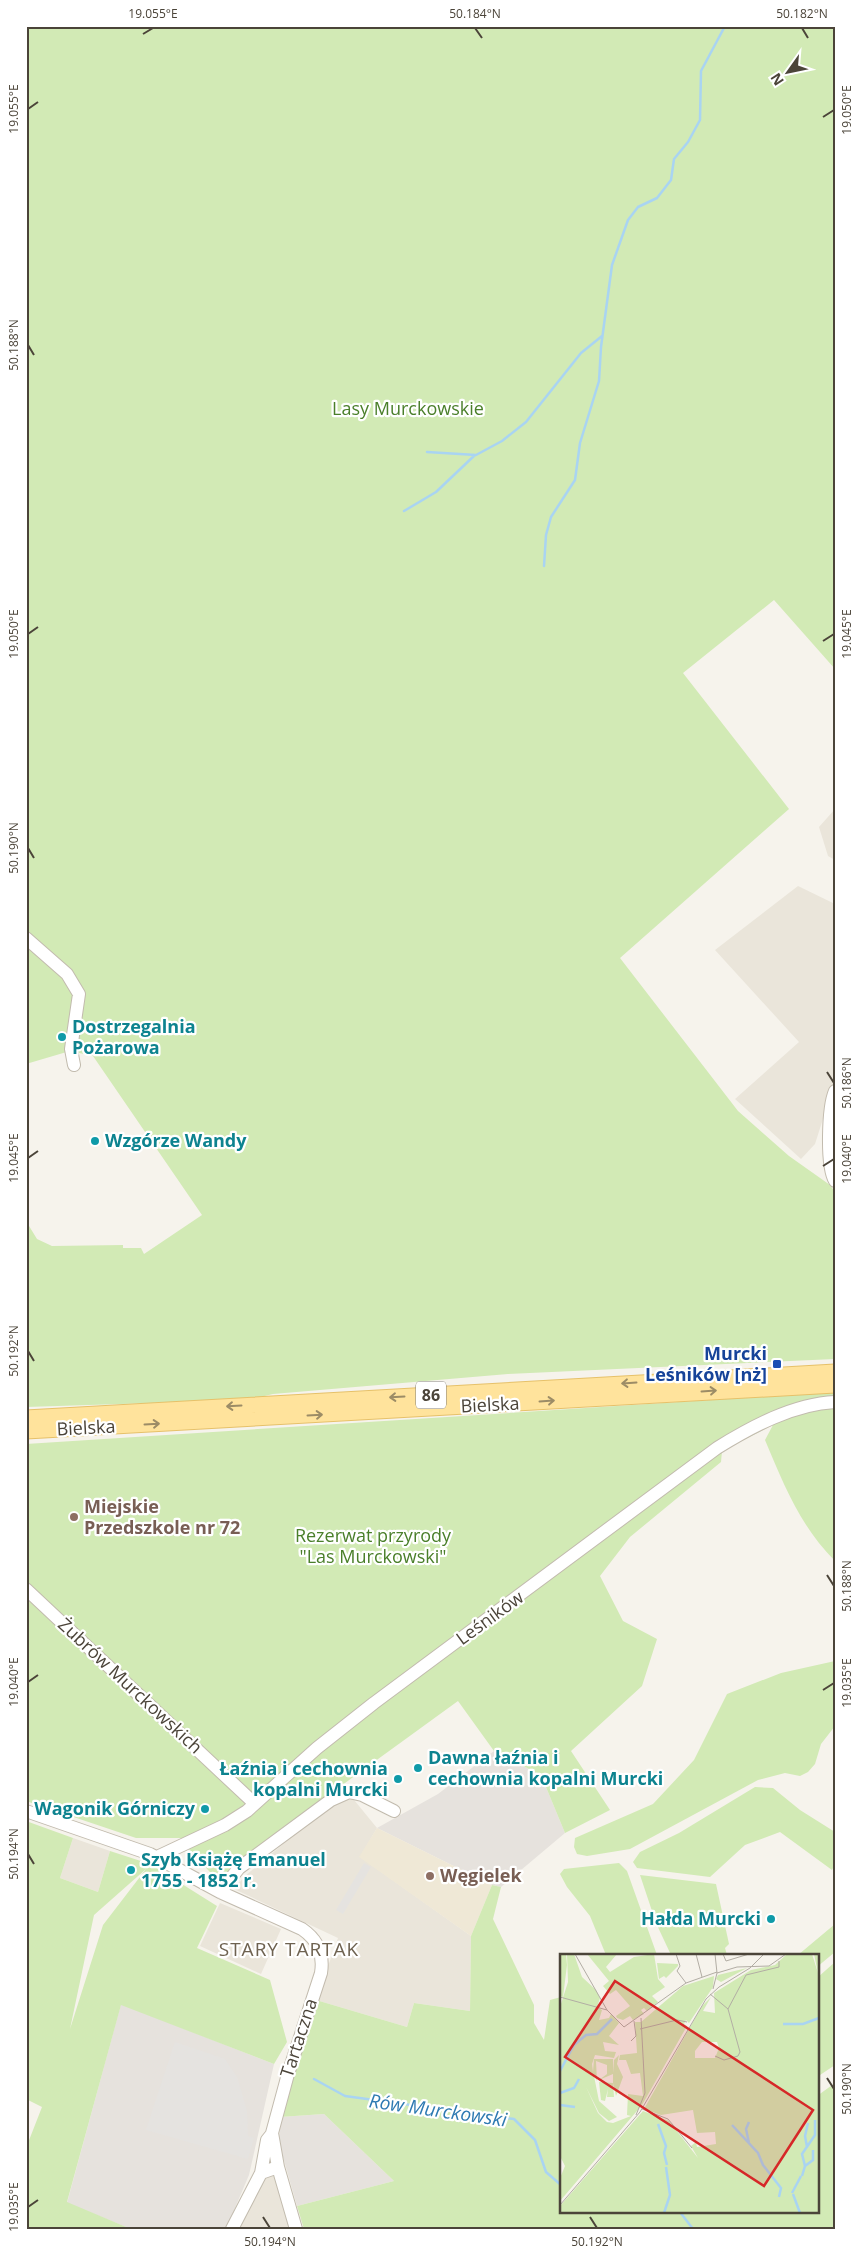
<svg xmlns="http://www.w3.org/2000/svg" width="861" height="2255" viewBox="0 0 861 2255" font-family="'Open Sans',sans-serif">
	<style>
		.residential { fill: #eae5da }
		.industrial { fill: #e6e2dd }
		.education { fill: #efe8d6 }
		.green { fill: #d2eab5; fill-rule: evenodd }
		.parking { fill: #e5e3e0 }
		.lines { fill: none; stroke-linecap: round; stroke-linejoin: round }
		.stream { stroke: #a9d4f2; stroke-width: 2.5 }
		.minor-casing { stroke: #c2bbae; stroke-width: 14 }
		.major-casing { stroke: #e6c16a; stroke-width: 17 }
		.minor { stroke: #fff; stroke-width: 12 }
		.major { stroke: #ffe39c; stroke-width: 15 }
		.oneway { stroke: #9c8c66 }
		.ticks { fill: none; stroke: #4b4439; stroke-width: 2 }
		.culture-dot { fill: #0f9aa8; stroke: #fff; stroke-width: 2 }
		.transit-dot { fill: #1a4fb4; stroke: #fff; stroke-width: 2 }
		.education-dot { fill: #8d6e63; stroke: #fff; stroke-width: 2 }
		.labels { text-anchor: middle; stroke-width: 4.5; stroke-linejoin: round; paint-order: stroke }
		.shield { fill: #fff; stroke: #817c74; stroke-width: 1 }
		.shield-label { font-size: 16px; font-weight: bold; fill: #4b4439 }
		.park-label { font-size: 18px; fill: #4a7f2a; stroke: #fff }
		.culture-label { font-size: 18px; font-weight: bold; fill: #0d838f; stroke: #fff; text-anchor: start }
		.transit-label { font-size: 18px; font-weight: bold; fill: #164399; stroke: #fff; text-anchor: end }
		.street-label { font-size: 18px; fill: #4b4439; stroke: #fff }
		.education-label { font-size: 18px; font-weight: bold; fill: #785e54; stroke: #fff; text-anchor: start }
		.neighbourhood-label { font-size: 19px; letter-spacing: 1px; fill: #6e6250; stroke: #fff }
		.water-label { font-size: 19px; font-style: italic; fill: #2e7ab2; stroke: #fff }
		.inset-river { fill: none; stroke: #a9d4f2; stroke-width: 2.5 }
		.inset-road { fill: none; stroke: #b2ada4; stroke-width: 1 }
		.view { fill: #d62828; fill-opacity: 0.15; stroke: #d62828; stroke-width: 2.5 }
		.inset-edge { fill: none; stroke: #4b4439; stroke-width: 2.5 }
		.neatline { fill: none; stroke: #4b4439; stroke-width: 2 }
		.ticks-label { font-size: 12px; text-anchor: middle; fill: #4b4439 }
	</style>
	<rect width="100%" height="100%" fill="#f6f3ec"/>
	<path class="residential" d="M 835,809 L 835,860 L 828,856 L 819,827 Z
		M 798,886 L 835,904 L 835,1081 L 815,1144 L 801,1159 L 735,1099 L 799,1042 L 715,950 Z
		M 350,1795 L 377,1828 L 360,1857 L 471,1936 L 470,2011 L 414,2003 L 407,2027 L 316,2000 L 338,1938 L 234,1889 L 245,1876 L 320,1813 Z
		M 73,1838 L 110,1851 L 98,1892 L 60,1878 Z
		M 220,1903 L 281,1929 L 261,1974 L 200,1946 Z
		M 274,2173 L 291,2229 L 238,2229 L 265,2177 Z"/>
	<path class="industrial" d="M 494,1751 L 541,1775 L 565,1833 L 501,1887 L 492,1885 L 377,1828 L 438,1794 Z
		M 121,2004 L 274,2064 L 249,2175 L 226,2229 L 131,2229 L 67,2203 Z
		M 324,2114 L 394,2181 L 297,2206 L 279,2143 L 280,2117 Z"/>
	<path class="education" d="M 377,1828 L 492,1885 L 471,1936 L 359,1857 Z"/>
	<path class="green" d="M 26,26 L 835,26 L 835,669 L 774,600 L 683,673 L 789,809 L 620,958 L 738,1111 L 789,1156 L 830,1185 L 835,1192 L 835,1359 L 508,1374 L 273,1394 L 248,1400 L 26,1407 L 26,1221 L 37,1239 L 52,1246 L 123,1245 L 123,1248 L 141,1248 L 144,1254 L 202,1215 L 93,1056 L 70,1051 L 26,1064 Z
		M 835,1392 L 835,1561 C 800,1526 784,1485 765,1440 L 773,1425 L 722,1451 L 721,1462 L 630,1537 L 600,1576 L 623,1621 L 657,1639 L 642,1686 L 571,1751 L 610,1810 L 565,1833 L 541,1775 L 494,1751 L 458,1701 L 272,1836 L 219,1882 L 187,1847 L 184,1838 L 136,1838 L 26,1801 L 26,1444 Z
		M 835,1661 L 835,1726 L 821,1744 L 815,1764 L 808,1772 L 800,1776 L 785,1773 L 758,1780 L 630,1849 L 587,1856 L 577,1854 L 574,1847 L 575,1838 L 653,1804 L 694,1760 L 727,1694 L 781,1673 Z
		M 755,1787 L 773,1788 L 800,1810 L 835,1832 L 835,1864 L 832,1870 L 780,1832 L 745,1845 L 710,1877 L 637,1868 L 633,1862 L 640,1852 L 679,1833 Z
		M 26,1821 L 73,1838 L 60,1878 L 98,1892 L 110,1851 L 150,1864 L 217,1906 L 197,1948 L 270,1980 L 287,2042 L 274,2064 L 121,2005 L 67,2202 L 131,2229 L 26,2229 L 26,2148 L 42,2107 L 26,2099 ZM 146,1869 L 103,1925 L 70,2029 L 94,1915 Z
		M 619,1863 L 627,1871 L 657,1955 L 606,1955 L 590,1916 L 567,1887 L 560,1874 L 564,1869 Z
		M 640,1875 L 716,1884 L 729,1944 L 725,1948 L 727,1955 L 671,1955 L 656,1923 Z
		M 492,1885 L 501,1887 L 493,1919 L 534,2005 L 534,2023 L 544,2040 L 550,2000 L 561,1997 L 561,2211 L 817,2211 L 817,2096 L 835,2083 L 835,2229 L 304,2229 L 297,2206 L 394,2181 L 324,2114 L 280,2117 L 316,2000 L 407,2027 L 414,2003 L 470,2011 L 471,1936 Z
		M 835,1924 L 835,1952 L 817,1967 L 817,1955 L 798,1955 Z
		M 835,1962 L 835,2065 L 817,2077 L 817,1978 Z"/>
	<path class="parking" d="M 364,1863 L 371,1867 L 343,1914 L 336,1910 Z
		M 175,2042 L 225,2059 L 237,2077 L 247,2111 L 248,2136 L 254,2138 L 248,2159 L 146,2130 Z"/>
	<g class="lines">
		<path class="stream" d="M 427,452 L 476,455 L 502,441 L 526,422 L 581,353 L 602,336
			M 404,511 L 436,492 L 475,455
			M 544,566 L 546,535 L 551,517 L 575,480 L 580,443 L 599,381 L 601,347 L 612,265 L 628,220 L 638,207 L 657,198 L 671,180 L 674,159 L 688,142 L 700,120 L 701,71 L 725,26
			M 314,2079 L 345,2096 L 514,2119 L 535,2140 L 546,2172 L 561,2185
			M 675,2211 L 680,2212 L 693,2229"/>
		<defs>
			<path id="minor" d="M 26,938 L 67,974 L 79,994 L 71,1049 L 74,1065
				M 835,1091 C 828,1107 826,1166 835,1181
				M 26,1589 L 255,1804
				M 26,1811 L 150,1854 L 220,1892 L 302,1929 C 318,1940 324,1954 321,1973 L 288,2074 L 272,2133 L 278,2167 L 296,2229
				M 157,1857 L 225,1825 L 247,1811 L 317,1748 L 374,1703 L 717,1448 C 751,1427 793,1404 835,1402
				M 220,1892 L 239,1868 L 331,1800 L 349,1792 L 362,1795 L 394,1811
				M 261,2173 L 267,2140 L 271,2135
				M 232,2229 L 261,2173 L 278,2167"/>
			<path id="major" d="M 26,1418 L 835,1372
				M 26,1431 L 835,1385"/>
		</defs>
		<use href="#minor" class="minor-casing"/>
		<use href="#major" class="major-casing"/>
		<use href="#minor" class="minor"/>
		<use href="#major" class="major"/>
	</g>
	<defs><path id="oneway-shaft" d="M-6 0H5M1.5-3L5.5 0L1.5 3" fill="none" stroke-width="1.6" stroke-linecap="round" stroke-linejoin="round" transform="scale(1.25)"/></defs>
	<g class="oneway">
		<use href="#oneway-shaft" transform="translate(629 1383) rotate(176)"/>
		<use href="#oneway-shaft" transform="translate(709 1391) rotate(-4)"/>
		<use href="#oneway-shaft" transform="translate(397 1397) rotate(177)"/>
		<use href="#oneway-shaft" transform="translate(547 1401) rotate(-4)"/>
		<use href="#oneway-shaft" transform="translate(234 1406) rotate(177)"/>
		<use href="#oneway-shaft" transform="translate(315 1415) rotate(-3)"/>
		<use href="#oneway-shaft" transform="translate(152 1424) rotate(-3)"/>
	</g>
	<path class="ticks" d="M 475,28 L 482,38M 802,28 L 808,38M 143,34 L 153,28M 28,109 L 38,102M 823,117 L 834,110M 28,345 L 34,355M 28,634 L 38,627M 823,641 L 834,634M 28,848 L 34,858M 827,1072 L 834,1083M 28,1158 L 38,1151M 823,1166 L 834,1159M 28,1351 L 34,1361M 827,1575 L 834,1586M 28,1682 L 38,1675M 823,1690 L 834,1683M 28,1854 L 34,1864M 827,2078 L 834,2089M 28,2207 L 38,2200M 263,2217 L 270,2228M 590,2217 L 597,2228"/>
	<g class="culture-dot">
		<circle cx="62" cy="1037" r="5"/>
		<circle cx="95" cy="1141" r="5"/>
		<circle cx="418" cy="1768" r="5"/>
		<circle cx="398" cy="1779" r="5"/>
		<circle cx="205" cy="1809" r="5"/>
		<circle cx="131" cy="1870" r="5"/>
		<circle cx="771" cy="1919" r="5"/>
	</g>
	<rect class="transit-dot" x="772" y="1359" width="10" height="10" rx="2.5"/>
	<g class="education-dot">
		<circle cx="74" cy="1517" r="5"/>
		<circle cx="430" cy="1876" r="5"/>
	</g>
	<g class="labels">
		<rect class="shield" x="416" y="1381.5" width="30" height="27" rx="4"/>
		<g class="shield-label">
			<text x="431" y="1401">86</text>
		</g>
		<g class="park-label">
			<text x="408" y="415">Lasy Murckowskie</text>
			<text x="373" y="1542">Rezerwat przyrody<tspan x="373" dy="21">"Las Murckowski"</tspan></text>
		</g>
		<g class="culture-label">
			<text x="72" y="1033">Dostrzegalnia<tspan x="72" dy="21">Pożarowa</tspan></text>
			<text x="105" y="1147">Wzgórze Wandy</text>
			<text x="428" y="1764">Dawna łaźnia i<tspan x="428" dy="21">cechownia kopalni Murcki</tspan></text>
			<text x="388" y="1775" text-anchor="end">Łaźnia i cechownia<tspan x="388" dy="21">kopalni Murcki</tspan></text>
			<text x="195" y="1815" text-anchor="end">Wagonik Górniczy</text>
			<text x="141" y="1866">Szyb Książę Emanuel<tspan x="141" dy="21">1755 - 1852 r.</tspan></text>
			<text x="761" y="1925" text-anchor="end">Hałda Murcki</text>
		</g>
		<g class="transit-label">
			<text x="767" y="1360">Murcki<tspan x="767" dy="21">Leśników [nż]</tspan></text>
		</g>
		<g class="street-label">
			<text transform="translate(490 1405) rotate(-3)" y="6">Bielska</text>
			<text transform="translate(86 1428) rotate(-3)" y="6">Bielska</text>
			<text transform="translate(490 1618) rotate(-36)" y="6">Leśników</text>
			<text transform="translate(130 1686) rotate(43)" y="6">Żubrów Murckowskich</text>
			<text transform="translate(299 2038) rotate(-72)" y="6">Tartaczna</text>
		</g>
		<g class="education-label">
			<text x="84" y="1513">Miejskie<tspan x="84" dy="21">Przedszkole nr 72</tspan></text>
			<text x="440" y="1882">Węgielek</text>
		</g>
		<g class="neighbourhood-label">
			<text x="289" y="1956">STARY TARTAK</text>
		</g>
		<g class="water-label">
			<text transform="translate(438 2110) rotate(8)" y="7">Rów Murckowski</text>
		</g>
	</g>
	<g transform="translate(560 1954)">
		<rect width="259" height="259" fill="#f6f3ec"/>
		<path d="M 0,0 L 6,0 L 7,11 L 3,43 L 0,42 ZM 7,0 L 14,0 L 22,23 L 36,36 L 40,44 L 37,53 L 42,56 L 39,66 L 49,64 L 51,60 L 59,69 L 49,82 L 59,91 L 43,88 L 45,97 L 56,98 L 54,104 L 35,101 L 32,110 L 33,118 L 34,105 L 53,105 L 53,119 L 54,106 L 59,101 L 57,110 L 63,123 L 56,142 L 53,129 L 54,143 L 47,143 L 48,135 L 45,147 L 41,146 L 39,128 L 53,129 L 53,120 L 39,126 L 47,120 L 47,111 L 36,107 L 37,127 L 34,122 L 39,147 L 57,163 L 49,167 L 39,159 L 26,133 L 38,159 L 47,168 L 53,169 L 71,162 L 67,161 L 68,140 L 83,142 L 80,119 L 71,120 L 66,106 L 59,106 L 60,101 L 77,99 L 75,68 L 81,68 L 123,32 L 154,22 L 153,33 L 129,69 L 126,66 L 124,70 L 127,72 L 82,151 L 0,247 L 0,224 L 5,212 L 0,202 L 0,53 L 8,28 ZM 27,0 L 57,0 L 46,13 L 50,18 L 74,3 L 94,0 L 98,25 L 105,33 L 92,42 L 98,48 L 87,57 L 84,54 L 81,56 L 84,60 L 73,66 L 70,62 L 63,66 L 57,64 L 56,62 L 70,52 L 56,36 L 50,40 L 43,32 L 49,27 ZM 227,0 L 252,0 L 258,19 L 254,0 L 259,0 L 259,259 L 0,259 L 0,252 L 83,157 L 109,167 L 138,204 L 131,192 L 136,188 L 137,193 L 156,190 L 155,178 L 137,179 L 133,156 L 101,161 L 84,155 L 142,52 L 151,43 L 143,57 L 155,59 L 154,39 L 191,16 L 215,11 ZM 142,88 L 157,88 L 159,94 L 155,104 L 135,104 L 135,97 ZM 97,9 L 118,10 L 118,12 L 106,24 L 104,22 L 99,25 ZM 187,14 L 161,28 L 156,25 L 158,21 Z" fill="#d2eab5" fill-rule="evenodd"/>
		<path class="inset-river" d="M 223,70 L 243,70 L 259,64M 0,117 L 14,91 L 26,81 L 37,80 L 52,65M 0,139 L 14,134 L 19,125M 0,151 L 15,153M 189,168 L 186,175 L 189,189M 98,170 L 106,192 L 104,199 L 107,211M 172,171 L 198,199 L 203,211 L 221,234 L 219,243M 247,193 L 245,182 L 248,169M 245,212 L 242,200 L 255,181 L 255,166M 242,222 L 245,212 L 253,206 L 253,196M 232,239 L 241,222M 233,240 L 240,259M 104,259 L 110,241 L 106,213"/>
		<path class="inset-road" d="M 15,0 L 47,56 L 64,73M 116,0 L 120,12 L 117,17 L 126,29M 136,0 L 142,23M 155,0 L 157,19M 163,0 L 166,7 L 189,0M 157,19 L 177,13 L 209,12 L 226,0M 153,35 L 157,19M 150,40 L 168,55 L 180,98 L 178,102 L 164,106 L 155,102M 0,43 L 47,56M 168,55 L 186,21 L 219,13 L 219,7M 64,73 L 126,29 L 157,18M 80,75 L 117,66 L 127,68M 71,87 L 76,82 L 74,67M 82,155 L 108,165 L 132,194M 76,161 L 85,139 L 81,64M 0,251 L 80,158 L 146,45 L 159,33 L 190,14 L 204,0"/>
		<path class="view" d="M 55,27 L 253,156 L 204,232 L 5,103 Z"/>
		<rect width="259" height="259" class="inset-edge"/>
	</g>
	<rect width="861" height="2255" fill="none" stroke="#ffffff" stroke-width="55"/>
	<g transform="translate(788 72) rotate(237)" stroke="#ffffff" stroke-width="4" paint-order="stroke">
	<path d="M0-4L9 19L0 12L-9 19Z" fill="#4b4439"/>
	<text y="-8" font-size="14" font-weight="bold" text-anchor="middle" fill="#4b4439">N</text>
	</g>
	<rect x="28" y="28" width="806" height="2200" class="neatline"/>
	<g class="ticks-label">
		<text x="153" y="18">19.055°E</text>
		<text x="475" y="18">50.184°N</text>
		<text x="802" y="18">50.182°N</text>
		<text transform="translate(14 109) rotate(-90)" y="4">19.055°E</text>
		<text transform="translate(847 110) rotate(-90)" y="4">19.050°E</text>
		<text transform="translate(14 345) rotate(-90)" y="4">50.188°N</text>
		<text transform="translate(14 634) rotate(-90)" y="4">19.050°E</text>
		<text transform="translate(847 634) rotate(-90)" y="4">19.045°E</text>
		<text transform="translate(14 848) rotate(-90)" y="4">50.190°N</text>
		<text transform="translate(847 1083) rotate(-90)" y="4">50.186°N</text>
		<text transform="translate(14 1158) rotate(-90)" y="4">19.045°E</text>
		<text transform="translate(847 1159) rotate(-90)" y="4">19.040°E</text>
		<text transform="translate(14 1351) rotate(-90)" y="4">50.192°N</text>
		<text transform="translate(847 1586) rotate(-90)" y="4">50.188°N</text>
		<text transform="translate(14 1682) rotate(-90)" y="4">19.040°E</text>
		<text transform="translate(847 1683) rotate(-90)" y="4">19.035°E</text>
		<text transform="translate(14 1854) rotate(-90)" y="4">50.194°N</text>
		<text transform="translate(847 2089) rotate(-90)" y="4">50.190°N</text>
		<text transform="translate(14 2207) rotate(-90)" y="4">19.035°E</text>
		<text x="270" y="2246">50.194°N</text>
		<text x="597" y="2246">50.192°N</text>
	</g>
</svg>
